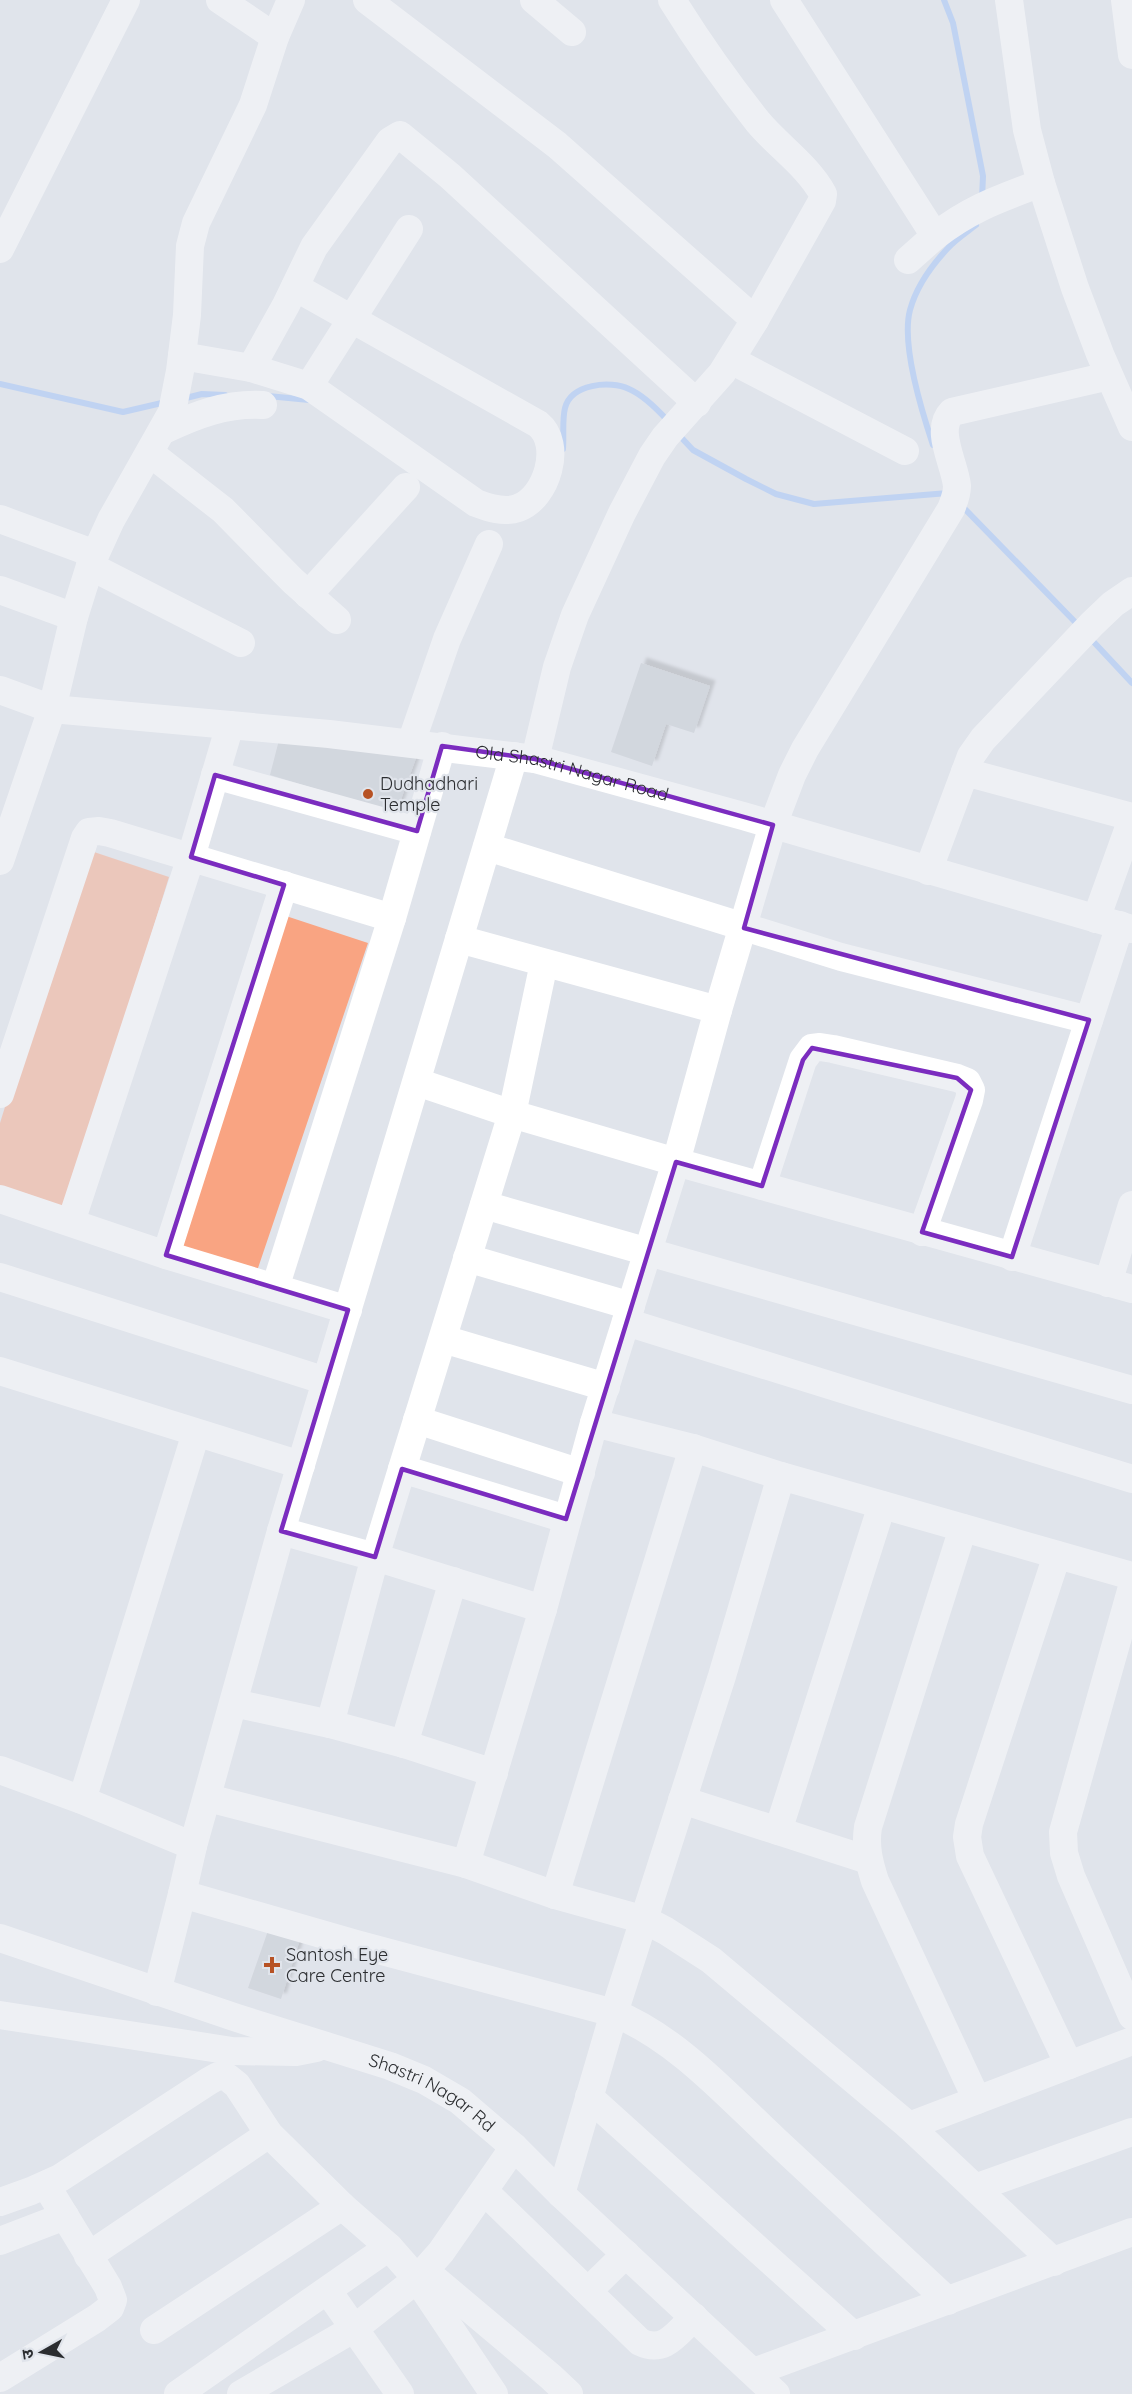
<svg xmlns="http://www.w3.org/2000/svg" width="1132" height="2394" viewBox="0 0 1132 2394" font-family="Quicksand,'Noto Sans Devanagari',sans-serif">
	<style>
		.green { fill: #f9a482 }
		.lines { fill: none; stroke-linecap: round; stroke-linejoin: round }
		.stream { stroke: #9abffa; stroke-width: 6 }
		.building { fill: #c2c7ce; filter: url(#shadow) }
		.minor { stroke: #fff; stroke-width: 28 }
		.marked { fill: none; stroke: #7b2cbf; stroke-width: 4.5; stroke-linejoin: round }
		.poi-dot { fill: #b75224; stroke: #e0e4eb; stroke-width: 2 }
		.labels { text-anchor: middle; stroke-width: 4.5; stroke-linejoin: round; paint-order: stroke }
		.street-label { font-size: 18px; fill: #2b2d30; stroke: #e0e4eb }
		.poi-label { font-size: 18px; fill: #2b2d30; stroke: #e0e4eb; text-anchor: start }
	</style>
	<defs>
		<filter id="shadow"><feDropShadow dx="5.5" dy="-5.5" stdDeviation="1.5" flood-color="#0004"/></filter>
	</defs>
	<rect width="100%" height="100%" fill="#e0e4eb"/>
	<path class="green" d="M 85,849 L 169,877 L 66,1209 L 0,1189 L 0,1123 Z
		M 286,916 L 368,943 L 257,1271 L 183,1246 Z"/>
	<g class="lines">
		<path class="stream" d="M 944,0 L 953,23 L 983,176 L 982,199
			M 0,384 L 123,412 L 166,402
			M 268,396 L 309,400
			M 182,399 L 202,394 L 225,395
			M 678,434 L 693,450 L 746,479 L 776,494 L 814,504 L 948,493
			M 933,445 C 922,412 901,344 910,310 C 916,288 932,265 948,248 C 956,239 967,232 976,225
			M 563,449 C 564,436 562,420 565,408 C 571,384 610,380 629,389 C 643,395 658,410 668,421
			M 961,505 L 1079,626
			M 1090,638 L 1132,683"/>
	</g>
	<path class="building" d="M 641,663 L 710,686 L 694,733 L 666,724 L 652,766 L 611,752 Z
		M 279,740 L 416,758 L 396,813 L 270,775 Z
		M 270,1925 L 301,1936 L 281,1999 L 248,1988 Z"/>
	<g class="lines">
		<g class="minor">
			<path d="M 220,0 L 275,37"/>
			<path d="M 367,0 L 557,145 L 755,320 L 822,201 L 823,194 C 808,166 778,146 758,122 C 727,83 698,42 672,0"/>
			<path d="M 534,0 L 572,32"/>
			<path d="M 784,0 L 935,236 C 971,208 999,199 1041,183"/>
			<path d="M 1009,0 L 1027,130 L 1041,183 L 1075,288 L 1100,354 L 1132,427"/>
			<path d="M 1125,0 L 1132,55"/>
			<path d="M 0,249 L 126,0"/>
			<path d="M 908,260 L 935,236"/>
			<path d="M 182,356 L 251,368 L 309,386 L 476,503 C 489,508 504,513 518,508 C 547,498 563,444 538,424 L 295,287"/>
			<path d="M 731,360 L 905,451"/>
			<path d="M 251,368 L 286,305 L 314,247 L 390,141 L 400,135 L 450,176 L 697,403"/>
			<path d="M 309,386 L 409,229"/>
			<path d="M 162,431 C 195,415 226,403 263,405"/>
			<path d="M 150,453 L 223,510 L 293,581 L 337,620"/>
			<path d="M 0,519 L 95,554"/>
			<path d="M 90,566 L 241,643"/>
			<path d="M 0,590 L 74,617"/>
			<path d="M 308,595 L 406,487"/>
			<path id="s1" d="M 0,690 L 52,709 L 329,734 L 535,759 L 743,816 L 1132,929"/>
			<path d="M 411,743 L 447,639 L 489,544"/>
			<path d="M 514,756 L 281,1531 L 193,1846 L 182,1894 L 356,1944 L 614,2013 C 676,2038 726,2094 774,2139 C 832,2193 890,2247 948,2301"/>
			<path d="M 535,759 L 557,667 L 575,615 L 622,513 L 652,456 L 665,437 L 722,373 L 755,320"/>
			<path d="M 965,772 L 1132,817"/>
			<path d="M 215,775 L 417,831"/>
			<path d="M 487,847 L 841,957 L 1089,1020"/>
			<path d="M 0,861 L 52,709 L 74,617 L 90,566 L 111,520 L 172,412 L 180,371 L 187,315 L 190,246 L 196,223 L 253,105 L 275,37 L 291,0"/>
			<path d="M 928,871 L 971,756 L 983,739 L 1092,624 L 1113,604 L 1132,591"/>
			<path d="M 1096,919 L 1132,819"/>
			<path d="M 459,939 L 718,1010"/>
			<path d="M 544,963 L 512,1114 L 676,1162 L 1132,1289"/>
			<path d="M 0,1094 L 85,838 L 89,832 L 99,831 L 110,833 L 392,918"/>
			<path d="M 762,1186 L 803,1060 L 812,1048 L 820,1047 L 833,1049 L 957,1078 L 967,1082 L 971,1090 L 969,1100 L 922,1232"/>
			<path d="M 0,1199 L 166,1255 L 348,1310"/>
			<path d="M 484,1205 L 1132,1390"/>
			<path d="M 71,1222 L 191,857 L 230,725"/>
			<path d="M 166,1255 L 284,885"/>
			<path d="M 1012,1257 L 1120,925"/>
			<path d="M 467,1258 L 631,1306"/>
			<path d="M 0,1277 L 326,1381"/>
			<path d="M 1108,1283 L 1132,1205"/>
			<path d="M 275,1288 L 392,918 L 442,746"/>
			<path d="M 626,1322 L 1132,1479"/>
			<path d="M 443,1339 L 606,1387"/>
			<path d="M 0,1371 L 301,1465"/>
			<path d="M 417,1420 L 581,1473"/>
			<path d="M 594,1423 L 693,1448 L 781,1476"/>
			<path d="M 402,1469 L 512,1114 L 417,1082"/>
			<path d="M 963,1528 L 868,1827 C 865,1847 869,1862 875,1881 L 977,2100"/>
			<path d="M 281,1531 L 375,1557 L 543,1609"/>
			<path d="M 1057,1555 L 969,1824 L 967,1837 L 970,1856 L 1069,2065"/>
			<path d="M 1132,1587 L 1063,1832 L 1064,1853 L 1071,1876 L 1132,2016"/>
			<path d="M 234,1703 L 330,1724 L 404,1744 L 494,1773"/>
			<path d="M 330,1724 L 375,1557 L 402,1469 L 566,1519"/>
			<path d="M 404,1744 L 453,1581"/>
			<path d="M 0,1770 L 82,1800 L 193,1846"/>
			<path d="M 208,1798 L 466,1864 L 555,1895 L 645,1920 L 666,1931 L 711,1960 L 909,2126 L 1054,2262"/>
			<path d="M 82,1800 L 196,1433"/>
			<path d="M 682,1800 L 868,1860"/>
			<path d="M 778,1831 L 882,1505"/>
			<path d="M 466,1864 L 543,1609 L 594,1423 L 676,1162 L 718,1010 L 773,825 L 792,775 L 805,749 L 951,509 C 954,501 957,495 957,486 C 955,464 934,430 952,412 L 1109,376"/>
			<path d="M 555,1895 L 693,1448"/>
			<path id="s2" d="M 0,1938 L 237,2018 L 390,2066 L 424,2080 L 460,2101 L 514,2147 L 561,2194 L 776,2394"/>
			<path d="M 157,1992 L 182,1894"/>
			<path d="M 0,2015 L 232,2051 L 296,2052 L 316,2048"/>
			<path d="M 589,2097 L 854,2336"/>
			<path d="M 909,2126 L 1132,2041"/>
			<path d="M 975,2188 L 1132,2132"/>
			<path d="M 484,2191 L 640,2342 C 665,2354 677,2333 694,2317"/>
			<path d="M 561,2194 L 614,2013 L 722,1676 L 781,1476 L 1132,1576"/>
			<path d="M 0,2202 L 31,2191 L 60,2178 L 209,2081 L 218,2076 L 227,2077 L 237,2085 L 269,2134 L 342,2206 L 389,2247 L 417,2279 L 494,2394"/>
			<path d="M 0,2241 L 65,2216"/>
			<path d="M 88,2256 L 269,2134"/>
			<path d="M 425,2271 L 551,2377 L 569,2394"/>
			<path d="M 328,2291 L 400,2394"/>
			<path d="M 588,2291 L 626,2254"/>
			<path d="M 154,2330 L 342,2206"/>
			<path d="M 754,2372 L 1132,2232"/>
			<path d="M 0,2378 L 97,2318 L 110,2308 L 113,2300 L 108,2287 L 46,2185"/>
			<path d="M 178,2394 L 389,2247"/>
			<path d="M 241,2394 L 355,2328 L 417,2279 L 441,2252 L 514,2147"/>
		</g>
	</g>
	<path d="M0 0H1132V2394H0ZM 442,746 L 535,759 L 773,825 L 744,928 L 1089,1020 L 1012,1257 L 922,1232 L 971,1090 L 957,1078 L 812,1048 L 803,1060 L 762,1186 L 676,1162 L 566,1519 L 402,1469 L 375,1557 L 281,1531 L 348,1310 L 166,1255 L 284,885 L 191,857 L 215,775 L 417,831 Z" fill="#e0e4eb" fill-opacity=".55" fill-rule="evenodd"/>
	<path class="marked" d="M 442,746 L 535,759 L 773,825 L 744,928 L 1089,1020 L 1012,1257 L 922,1232 L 971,1090 L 957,1078 L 812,1048 L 803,1060 L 762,1186 L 676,1162 L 566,1519 L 402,1469 L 375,1557 L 281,1531 L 348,1310 L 166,1255 L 284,885 L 191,857 L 215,775 L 417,831 Z"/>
	<g class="poi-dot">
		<circle cx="368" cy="794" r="6"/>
		<path d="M269 1956h6v6h6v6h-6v6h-6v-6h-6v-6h6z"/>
	</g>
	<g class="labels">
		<g class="street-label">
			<text dy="6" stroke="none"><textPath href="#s1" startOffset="580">Old Shastri Nagar Road</textPath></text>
			<text dy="6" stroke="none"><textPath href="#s2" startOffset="460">Shastri Nagar Rd</textPath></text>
		</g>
		<g class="poi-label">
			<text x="380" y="790">Dudhadhari<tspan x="380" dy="21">Temple</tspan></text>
			<text x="286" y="1961">Santosh Eye<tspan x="286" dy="21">Care Centre</tspan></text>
		</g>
	</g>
	<g transform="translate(42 2352) rotate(261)" stroke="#e0e4eb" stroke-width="4.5" paint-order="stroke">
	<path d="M0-4.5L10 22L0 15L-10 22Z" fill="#2b2d30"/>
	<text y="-9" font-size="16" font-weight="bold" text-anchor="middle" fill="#2b2d30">उ</text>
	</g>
</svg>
